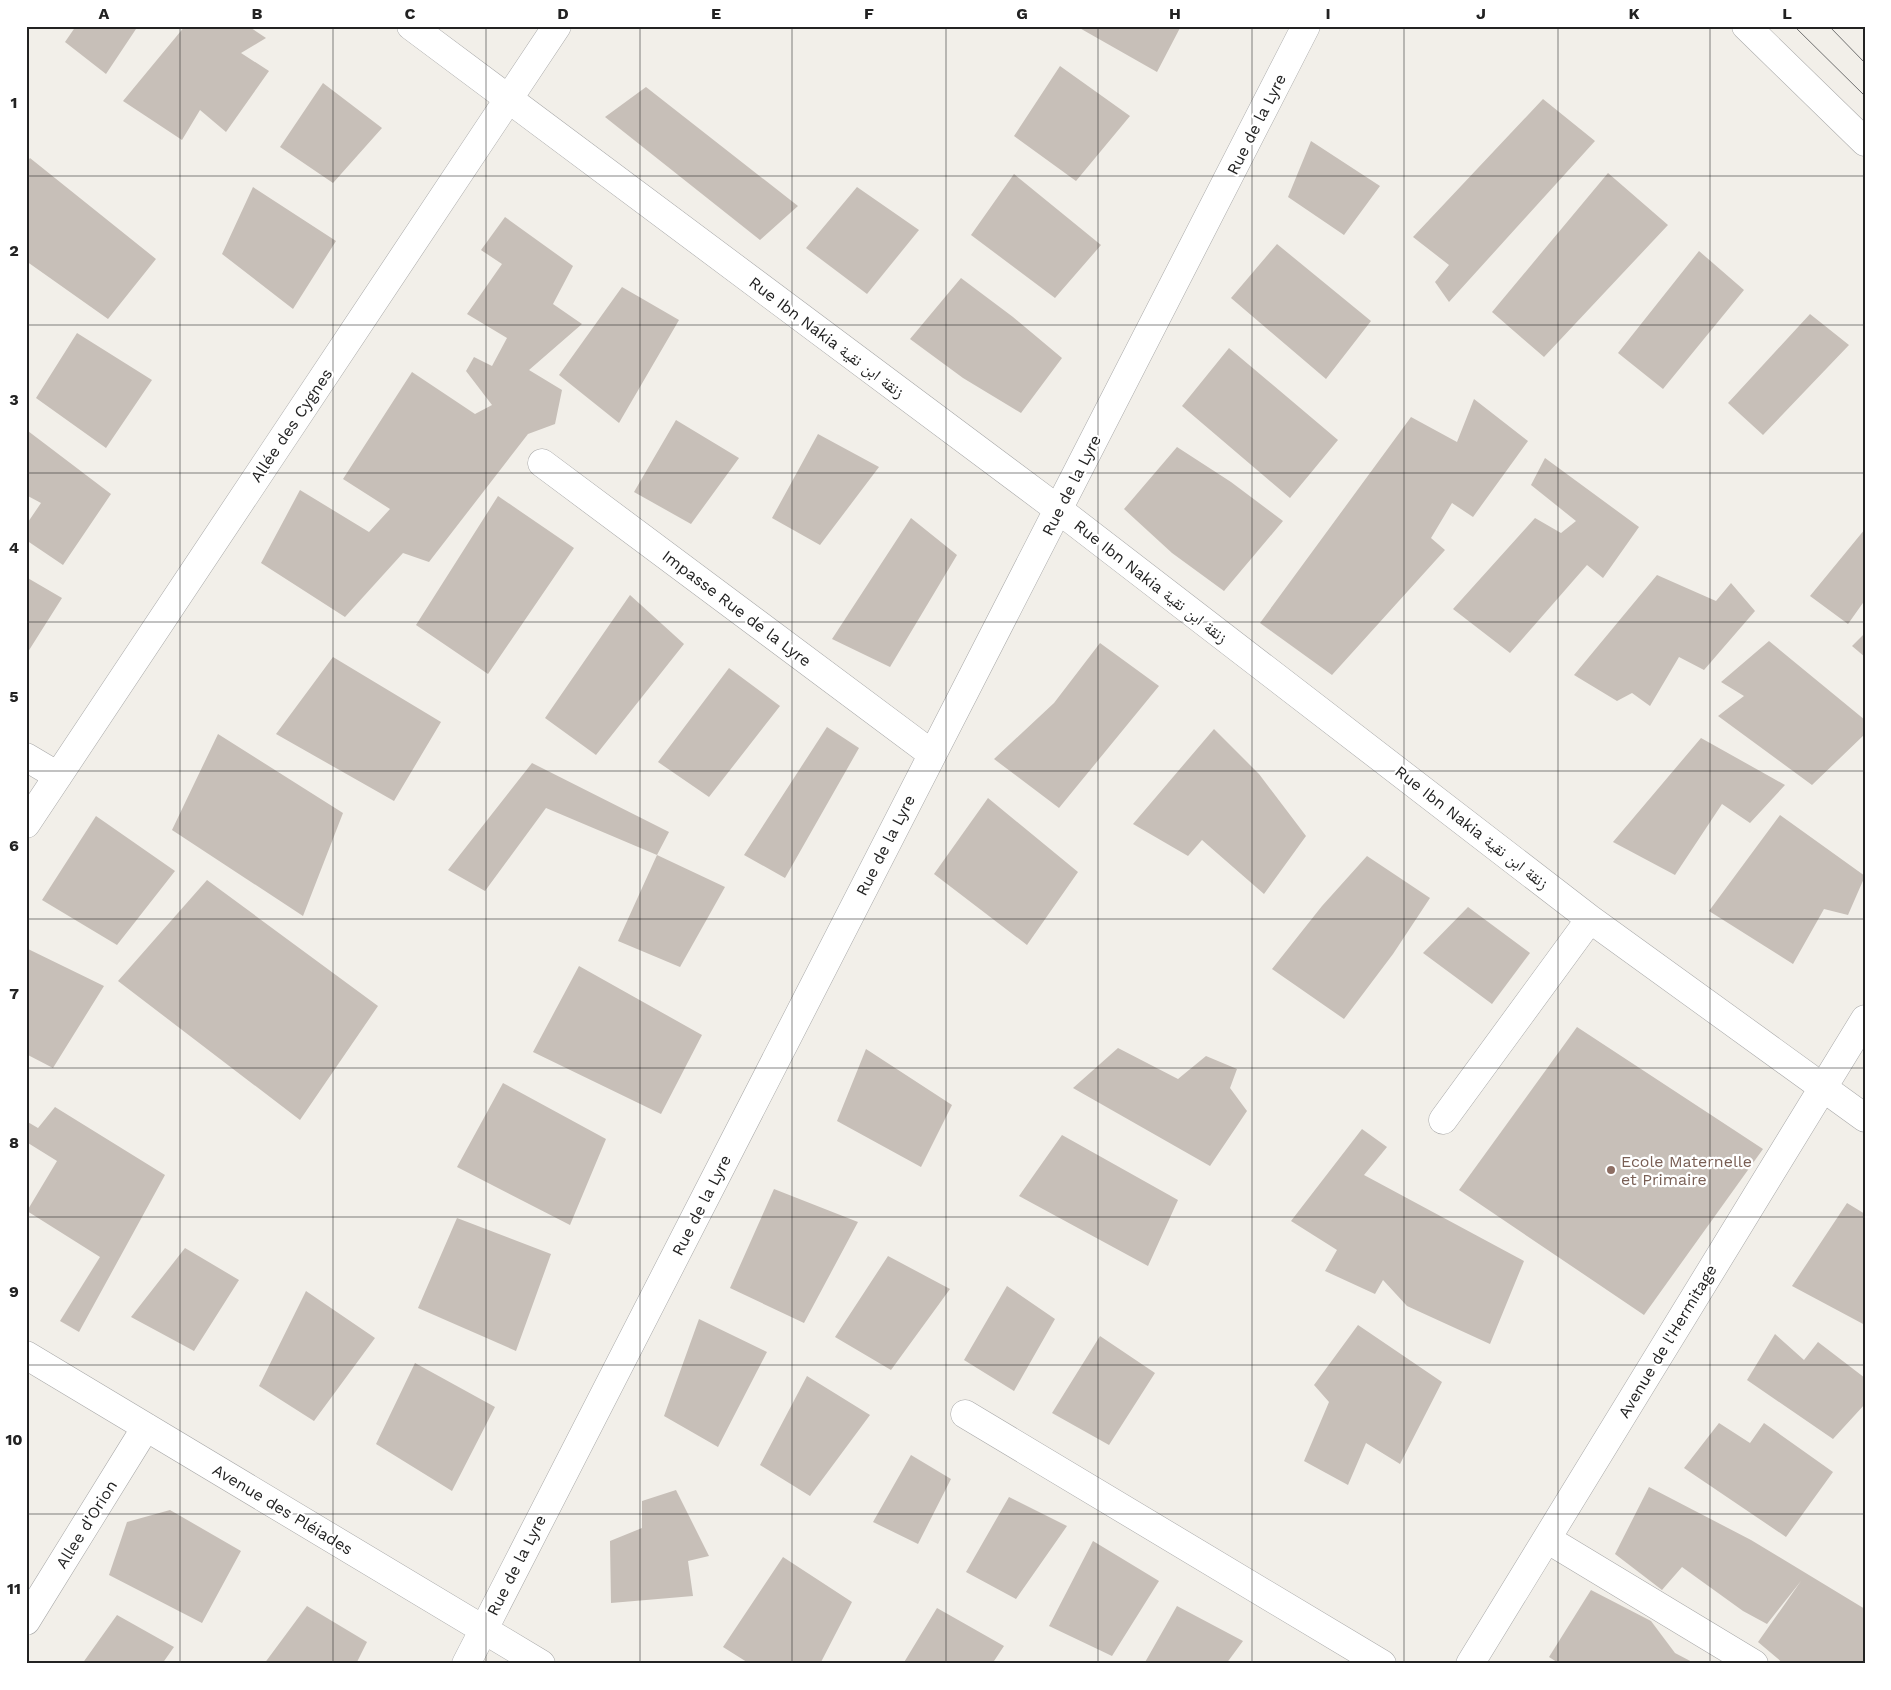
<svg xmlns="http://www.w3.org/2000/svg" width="1891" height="1690" viewBox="0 0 1891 1690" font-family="'Work Sans','Noto Naskh Arabic',sans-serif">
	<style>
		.building { fill: #c7bfb8 }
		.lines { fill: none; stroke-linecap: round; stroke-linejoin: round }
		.minor-casing { stroke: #a9a9a9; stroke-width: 29 }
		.minor { stroke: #fff; stroke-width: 28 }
		.tram { stroke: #707070; stroke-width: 1 }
		.grid { fill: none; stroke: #222; stroke-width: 1; stroke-opacity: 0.55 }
		.education-dot { fill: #8d6e63; stroke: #fff; stroke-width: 2 }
		.labels { text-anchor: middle; stroke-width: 4.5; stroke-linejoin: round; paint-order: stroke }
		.street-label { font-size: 16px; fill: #222; stroke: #fff }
		.education-label { font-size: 16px; fill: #785e54; stroke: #fff; text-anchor: start }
		.neatline { fill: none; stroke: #222; stroke-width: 2 }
		.grid-label { font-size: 16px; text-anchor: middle; font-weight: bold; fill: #222 }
	</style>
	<rect width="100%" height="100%" fill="#f2efe9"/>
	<path class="building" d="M 76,26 L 138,26 L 106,74 L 65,42 Z
		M 185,26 L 248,26 L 266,38 L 241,53 L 269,71 L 226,132 L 200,110 L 182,140 L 123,101 Z
		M 1076,26 L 1181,26 L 1157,72 Z
		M 1060,66 L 1130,116 L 1076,181 L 1014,136 Z
		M 323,83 L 382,128 L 333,183 L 280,147 Z
		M 646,87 L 798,206 L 760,240 L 605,117 Z
		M 1543,99 L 1595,141 L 1449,302 L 1435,282 L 1449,265 L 1413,237 Z
		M 1311,141 L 1380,186 L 1344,235 L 1288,197 Z
		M 30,158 L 156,259 L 108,319 L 26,261 L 26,163 Z
		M 1608,173 L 1668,225 L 1544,357 L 1492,312 Z
		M 1014,174 L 1101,245 L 1055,298 L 971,235 Z
		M 253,187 L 336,241 L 293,309 L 222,254 Z
		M 857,187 L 919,230 L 867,294 L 806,248 Z
		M 505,217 L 573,266 L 553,304 L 582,324 L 529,370 L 562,390 L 555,424 L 528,434 L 429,562 L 403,553 L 345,617 L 261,563 L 300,490 L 369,532 L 390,509 L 343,479 L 412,372 L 475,414 L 492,405 L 466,371 L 474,357 L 492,366 L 507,338 L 467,314 L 502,264 L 481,250 Z
		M 1277,244 L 1371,321 L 1326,379 L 1231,298 Z
		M 1699,251 L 1744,290 L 1663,389 L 1618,353 Z
		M 961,278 L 1013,317 L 1062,358 L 1021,413 L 963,378 L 910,339 Z
		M 622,287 L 679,320 L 619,423 L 559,375 Z
		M 1810,314 L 1849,345 L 1763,435 L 1728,403 Z
		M 77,333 L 152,380 L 106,448 L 36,398 Z
		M 1229,348 L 1338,440 L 1290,498 L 1182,406 Z
		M 1474,399 L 1528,441 L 1473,517 L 1452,503 L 1431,538 L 1445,550 L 1332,675 L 1260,623 L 1411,417 L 1457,442 Z
		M 676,420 L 739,458 L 691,524 L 634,492 Z
		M 28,431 L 111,494 L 63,565 L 26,540 L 26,525 L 41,503 L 26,495 Z
		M 818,434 L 879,467 L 820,545 L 772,518 Z
		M 1177,447 L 1231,482 L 1283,521 L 1224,591 L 1172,553 L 1124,509 Z
		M 1545,458 L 1639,527 L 1603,578 L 1587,565 L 1510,653 L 1453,609 L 1535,518 L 1561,533 L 1576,521 L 1531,485 Z
		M 498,496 L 574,548 L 488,674 L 416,625 Z
		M 911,518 L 957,555 L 890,667 L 832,639 Z
		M 1865,529 L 1865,600 L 1848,624 L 1810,596 Z
		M 1657,575 L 1716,601 L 1731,583 L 1755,611 L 1704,670 L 1679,657 L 1650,706 L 1632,693 L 1617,701 L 1574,675 Z
		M 26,577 L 62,598 L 26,655 Z
		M 630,595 L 684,644 L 596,755 L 545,718 Z
		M 1865,633 L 1865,657 L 1852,646 Z
		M 1769,641 L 1865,720 L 1865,734 L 1812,785 L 1718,716 L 1744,696 L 1721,682 Z
		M 1100,643 L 1159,686 L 1059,808 L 994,759 L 1054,703 Z
		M 333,657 L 441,722 L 394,801 L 276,734 Z
		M 729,668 L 780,706 L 709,797 L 658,762 Z
		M 827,727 L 859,748 L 785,878 L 744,855 Z
		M 1214,729 L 1259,774 L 1306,836 L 1264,894 L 1202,840 L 1188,856 L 1133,824 Z
		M 218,734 L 343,813 L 303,916 L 172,830 Z
		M 1701,738 L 1785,785 L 1750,823 L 1722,804 L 1675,875 L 1613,842 Z
		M 532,763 L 669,832 L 657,855 L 725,887 L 680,967 L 618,941 L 657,855 L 546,808 L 485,891 L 448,870 Z
		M 988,798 L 1078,872 L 1027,945 L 934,874 Z
		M 1780,815 L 1865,876 L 1848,915 L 1824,909 L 1793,964 L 1709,911 Z
		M 96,816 L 175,871 L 117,945 L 42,900 Z
		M 1367,856 L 1430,898 L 1393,954 L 1344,1019 L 1272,969 L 1322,906 Z
		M 207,880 L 378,1006 L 300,1120 L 118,981 Z
		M 1468,907 L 1530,953 L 1492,1004 L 1423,953 Z
		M 26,948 L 104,986 L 53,1068 L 26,1054 Z
		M 579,966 L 702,1035 L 661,1114 L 533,1052 Z
		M 1577,1027 L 1763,1149 L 1644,1315 L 1459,1190 Z
		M 1118,1048 L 1178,1079 L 1206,1056 L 1237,1069 L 1230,1088 L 1247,1111 L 1210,1166 L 1073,1088 Z
		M 866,1049 L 952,1105 L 921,1167 L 837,1121 Z
		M 503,1083 L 606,1139 L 570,1225 L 457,1167 Z
		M 55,1107 L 165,1175 L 79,1332 L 60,1321 L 100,1257 L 27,1211 L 57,1161 L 28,1143 L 26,1146 L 26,1121 L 38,1128 Z
		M 1362,1129 L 1387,1147 L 1364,1175 L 1524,1261 L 1490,1344 L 1407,1306 L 1383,1280 L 1375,1294 L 1325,1271 L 1337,1250 L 1291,1221 Z
		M 1062,1135 L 1178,1200 L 1148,1266 L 1019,1196 Z
		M 774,1189 L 858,1222 L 804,1323 L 730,1288 Z
		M 1847,1203 L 1865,1214 L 1865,1325 L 1792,1286 Z
		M 457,1218 L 551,1254 L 516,1351 L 418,1308 Z
		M 185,1248 L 239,1280 L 194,1351 L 131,1317 Z
		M 888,1256 L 950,1289 L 891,1370 L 835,1337 Z
		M 1007,1286 L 1055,1319 L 1014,1391 L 964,1360 Z
		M 306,1291 L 375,1338 L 314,1421 L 259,1386 Z
		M 699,1319 L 767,1352 L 718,1447 L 664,1416 Z
		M 1358,1325 L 1442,1382 L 1400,1464 L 1366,1443 L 1348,1485 L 1304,1461 L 1329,1402 L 1314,1385 Z
		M 1775,1334 L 1804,1360 L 1818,1342 L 1865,1378 L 1865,1404 L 1833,1439 L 1747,1380 Z
		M 1100,1336 L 1155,1373 L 1109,1445 L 1052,1413 Z
		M 415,1363 L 495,1407 L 452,1491 L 376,1444 Z
		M 807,1376 L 870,1415 L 810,1496 L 760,1465 Z
		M 1719,1423 L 1750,1443 L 1764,1423 L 1833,1472 L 1786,1537 L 1684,1468 Z
		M 911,1455 L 951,1479 L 918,1544 L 873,1522 Z
		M 1649,1487 L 1751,1540 L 1865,1609 L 1865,1664 L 1784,1664 L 1758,1642 L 1801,1581 L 1767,1624 L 1743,1611 L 1682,1567 L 1662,1590 L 1615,1554 Z
		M 676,1490 L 709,1556 L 688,1561 L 693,1596 L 611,1603 L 610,1541 L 642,1528 L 642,1501 Z
		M 1009,1497 L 1067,1526 L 1016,1599 L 966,1572 Z
		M 170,1510 L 241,1551 L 202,1623 L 109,1575 L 127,1522 Z
		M 1093,1541 L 1159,1581 L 1112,1656 L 1049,1626 Z
		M 783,1557 L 852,1602 L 820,1664 L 750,1664 L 723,1647 Z
		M 1591,1590 L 1651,1621 L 1675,1653 L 1696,1664 L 1560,1664 L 1549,1657 Z
		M 307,1606 L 367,1642 L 356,1664 L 264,1664 Z
		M 1177,1606 L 1243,1641 L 1226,1664 L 1144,1664 Z
		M 937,1608 L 1004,1646 L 992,1664 L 903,1664 Z
		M 117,1615 L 174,1647 L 162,1664 L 82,1664 Z"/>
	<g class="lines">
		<defs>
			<path id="minor" d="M 411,26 L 1059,510 L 1590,919 L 1865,1118
				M 1746,26 L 1865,142
				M 542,463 L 932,754
				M 26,757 L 58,776
				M 26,824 L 557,26
				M 1443,1120 L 1590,919
				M 26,1355 L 541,1664
				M 965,1414 L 1382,1664
				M 1547,1539 L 1754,1664
				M 26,1621 L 146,1427
				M 466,1664 L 1306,26
				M 1470,1664 L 1865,1019"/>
		</defs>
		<use href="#minor" class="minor-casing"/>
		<use href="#minor" class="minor"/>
		<path class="tram" d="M 1794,26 L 1865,96
			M 1829,26 L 1865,63"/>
	</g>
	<path class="grid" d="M 180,26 L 180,1664M 333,26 L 333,1664M 486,26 L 486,1664M 640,26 L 640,1664M 792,26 L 792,1664M 946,26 L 946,1664M 1098,26 L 1098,1664M 1252,26 L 1252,1664M 1404,26 L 1404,1664M 1558,26 L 1558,1664M 1710,26 L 1710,1664M 26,176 L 1865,176M 26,325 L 1865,325M 26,473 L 1865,473M 26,622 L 1865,622M 26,771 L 1865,771M 26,919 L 1865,919M 26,1068 L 1865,1068M 26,1217 L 1865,1217M 26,1365 L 1865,1365M 26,1514 L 1865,1514"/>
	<circle class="education-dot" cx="1611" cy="1170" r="5"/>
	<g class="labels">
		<g class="street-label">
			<text transform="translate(1256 124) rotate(-63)" y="6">Rue de la Lyre</text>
			<text transform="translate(827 337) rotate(37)" y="6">Rue Ibn Nakia زنقة ابن نقية</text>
			<text transform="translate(291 425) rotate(-56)" y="6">Allée des Cygnes</text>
			<text transform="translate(1071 485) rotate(-63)" y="6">Rue de la Lyre</text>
			<text transform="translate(1151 581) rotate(38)" y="6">Rue Ibn Nakia زنقة ابن نقية</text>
			<text transform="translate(737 608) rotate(37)" y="6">Impasse Rue de la Lyre</text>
			<text transform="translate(1472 827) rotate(38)" y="6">Rue Ibn Nakia زنقة ابن نقية</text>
			<text transform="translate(885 845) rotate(-63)" y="6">Rue de la Lyre</text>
			<text transform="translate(701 1205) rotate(-63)" y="6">Rue de la Lyre</text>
			<text transform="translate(1667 1341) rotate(-59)" y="6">Avenue de l'Hermitage</text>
			<text transform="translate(283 1509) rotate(31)" y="6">Avenue des Pléiades</text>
			<text transform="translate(86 1524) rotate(-58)" y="6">Allee d'Orion</text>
			<text transform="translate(516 1565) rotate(-63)" y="6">Rue de la Lyre</text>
		</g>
		<g class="education-label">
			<text x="1621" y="1167">Ecole Maternelle<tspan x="1621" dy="18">et Primaire</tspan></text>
		</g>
	</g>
	<rect width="1891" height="1690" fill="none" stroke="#ffffff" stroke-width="55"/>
	<rect x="28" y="28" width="1836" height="1634" class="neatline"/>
	<g class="grid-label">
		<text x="104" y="19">A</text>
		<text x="257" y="19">B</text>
		<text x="410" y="19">C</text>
		<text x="563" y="19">D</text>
		<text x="716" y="19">E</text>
		<text x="869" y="19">F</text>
		<text x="1022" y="19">G</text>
		<text x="1175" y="19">H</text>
		<text x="1328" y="19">I</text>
		<text x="1481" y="19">J</text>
		<text x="1634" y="19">K</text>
		<text x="1787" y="19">L</text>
		<text x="14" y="108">1</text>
		<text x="14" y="256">2</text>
		<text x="14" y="405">3</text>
		<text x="14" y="553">4</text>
		<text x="14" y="702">5</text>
		<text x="14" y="851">6</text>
		<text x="14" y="999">7</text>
		<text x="14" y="1148">8</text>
		<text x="14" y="1297">9</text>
		<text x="14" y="1445">10</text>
		<text x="14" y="1594">11</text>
	</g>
</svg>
